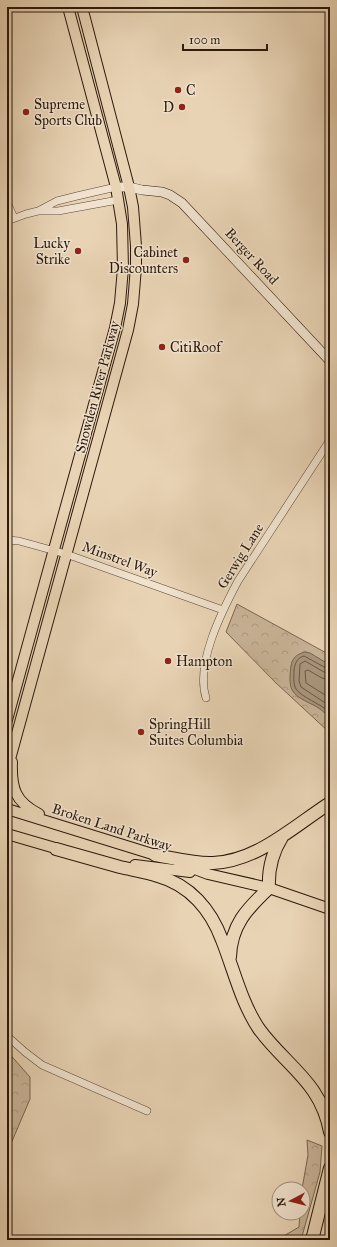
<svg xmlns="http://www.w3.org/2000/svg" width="337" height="1247" viewBox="0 0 337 1247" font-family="'IM FELL Great Primer',serif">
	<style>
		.forest { fill: url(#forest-crowns); stroke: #7a6651 }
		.water { fill: #a8947b; stroke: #76634e }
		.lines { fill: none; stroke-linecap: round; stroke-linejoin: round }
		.shore { stroke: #6a5643; stroke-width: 1 }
		.street-casing { stroke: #5b4835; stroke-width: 8 }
		.secondary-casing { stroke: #2c190b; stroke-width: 10 }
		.primary-casing { stroke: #2c190b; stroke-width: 12 }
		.highway-casing { stroke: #2c190b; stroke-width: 14 }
		.street { stroke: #f0e2ce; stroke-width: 7 }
		.secondary { stroke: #f0e2ce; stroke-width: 9 }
		.primary { stroke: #e8d3b4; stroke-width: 10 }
		.highway { stroke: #e8d3b4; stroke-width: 12 }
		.poi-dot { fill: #8f2418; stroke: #f0e2ce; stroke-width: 1.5 }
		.labels { text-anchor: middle; stroke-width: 3; stroke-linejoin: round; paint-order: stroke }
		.poi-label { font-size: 14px; fill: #2c190b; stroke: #f0e2ce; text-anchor: start }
		.street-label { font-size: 14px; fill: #2c190b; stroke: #f0e2ce }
	</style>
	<defs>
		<pattern id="forest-crowns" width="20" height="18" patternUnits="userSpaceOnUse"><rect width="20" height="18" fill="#c8b397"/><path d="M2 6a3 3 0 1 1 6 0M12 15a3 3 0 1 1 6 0" fill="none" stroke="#ac9981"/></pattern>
	</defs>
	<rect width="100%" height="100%" fill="#e8d3b4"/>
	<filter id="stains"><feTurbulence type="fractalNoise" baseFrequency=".005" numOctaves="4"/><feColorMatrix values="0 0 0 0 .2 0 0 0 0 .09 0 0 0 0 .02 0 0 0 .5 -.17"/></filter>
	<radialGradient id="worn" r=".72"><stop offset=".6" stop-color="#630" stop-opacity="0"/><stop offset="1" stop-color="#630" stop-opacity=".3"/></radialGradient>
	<path class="forest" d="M 237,604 L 330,655 L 330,733 L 276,683 L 226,632 Z
		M 7,1051 L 30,1077 L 30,1099 L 7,1153 Z
		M 307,1140 L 322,1146 L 320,1172 L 301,1240 L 277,1240 L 299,1227 L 300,1213 L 303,1213 L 303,1189 L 302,1189 L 308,1155 Z"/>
	<path class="water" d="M 305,652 L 310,653 L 330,665 L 330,718 C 327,715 324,712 320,709 C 312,703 298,700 292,690 C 289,684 290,673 291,666 C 292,658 297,654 305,652 Z"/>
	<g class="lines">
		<path class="shore" d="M 330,669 L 326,668 L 304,656 C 297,658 295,663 294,670 C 294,676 293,684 296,689 C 300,696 322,705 330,712
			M 330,674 L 324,672 L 305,661 L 300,664 L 299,681 L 301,687 L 330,706
			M 330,680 L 322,678 L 308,670 L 305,671 L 306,683 L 330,698"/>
		<defs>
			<path id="street" d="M 7,202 L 14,218
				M 40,211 L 58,211 L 118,200
				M 7,221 L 26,214 L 38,211 L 57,201 L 77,196 L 116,187
				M 7,540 L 19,541 L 66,554 L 223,610
				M 206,698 C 195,664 222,611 238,581 L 330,440
				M 7,1036 L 25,1052 L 42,1065 L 147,1111"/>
			<path id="secondary" d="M 116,187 L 129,187 L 142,190 L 162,192 L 170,195 L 182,203 L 330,361"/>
			<path id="primary" d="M 7,720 L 115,328 L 120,303 L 123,268 L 122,224 L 116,187 L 68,7
				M 12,762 C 11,788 15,802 39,814
				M 7,770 L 128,330 L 133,304 L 136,267 L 136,246 L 133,207 L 129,187 L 82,7
				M 7,809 L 162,857
				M 7,834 L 62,850
				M 179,863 L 208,874 L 269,888 L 330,909
				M 135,865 L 190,872"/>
			<path id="highway" d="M 56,849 C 77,855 98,861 120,867 C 133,870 146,872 158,876 C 190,885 211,910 222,940 C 234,970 241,1002 259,1029 C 286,1066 321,1082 330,1132
				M 155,855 C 174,858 194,864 213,863 C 258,861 294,826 330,803
				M 230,957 C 231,925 247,909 269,888 C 268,869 272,853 282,837
				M 312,1240 L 330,1168"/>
		</defs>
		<use href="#street" class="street-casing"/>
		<use href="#secondary" class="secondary-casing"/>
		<use href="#primary" class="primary-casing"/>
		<use href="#highway" class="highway-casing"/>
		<use href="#street" class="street"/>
		<use href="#secondary" class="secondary"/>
		<use href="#primary" class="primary"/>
		<use href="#highway" class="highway"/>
	</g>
	<g class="poi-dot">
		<circle cx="178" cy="90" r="4"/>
		<circle cx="182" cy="107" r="4"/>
		<circle cx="26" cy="112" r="4"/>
		<circle cx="78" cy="251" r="4"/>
		<circle cx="186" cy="260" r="4"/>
		<circle cx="162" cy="347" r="4"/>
		<circle cx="168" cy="661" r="4"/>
		<circle cx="141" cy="732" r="4"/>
	</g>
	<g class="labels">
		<g class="poi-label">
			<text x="186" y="95">C</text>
			<text x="34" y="109">Supreme<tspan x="34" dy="16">Sports Club</tspan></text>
			<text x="174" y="112" text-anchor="end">D</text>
			<text x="70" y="248" text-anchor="end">Lucky<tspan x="70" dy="16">Strike</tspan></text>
			<text x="178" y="257" text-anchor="end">Cabinet<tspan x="178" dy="16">Discounters</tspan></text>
			<text x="170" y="352">CitiRoof</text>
			<text x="176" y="666">Hampton</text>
			<text x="149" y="729">SpringHill<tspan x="149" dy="16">Suites Columbia</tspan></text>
		</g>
		<g class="street-label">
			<text transform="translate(252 256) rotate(47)" y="5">Berger Road</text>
			<text transform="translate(97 387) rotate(-75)" y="5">Snowden River Parkway</text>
			<text transform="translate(240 556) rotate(-58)" y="5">Gerwig Lane</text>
			<text transform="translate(120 559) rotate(20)" y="5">Minstrel Way</text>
			<text transform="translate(112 827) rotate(18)" y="5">Broken Land Parkway</text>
		</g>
	</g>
	<rect width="337" height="1247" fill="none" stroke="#e8d3b4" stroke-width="24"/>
	<rect x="8" y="8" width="321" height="1231" fill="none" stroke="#2c190b" stroke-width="2"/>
	<rect x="12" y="12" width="313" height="1223" fill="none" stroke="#2c190b"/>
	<g transform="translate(291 1201) rotate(263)"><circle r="19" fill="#f0e2ce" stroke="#a29280"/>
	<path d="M0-3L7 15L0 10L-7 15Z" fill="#8f2418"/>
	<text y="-6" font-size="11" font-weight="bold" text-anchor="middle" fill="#2c190b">N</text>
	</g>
	<path d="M183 44v6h84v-6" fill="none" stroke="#2c190b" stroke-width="2"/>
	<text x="189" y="44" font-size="12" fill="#2c190b" stroke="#f0e2ce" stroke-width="3" paint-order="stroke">100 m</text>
	<rect width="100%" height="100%" filter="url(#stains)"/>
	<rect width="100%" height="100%" fill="url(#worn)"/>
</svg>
